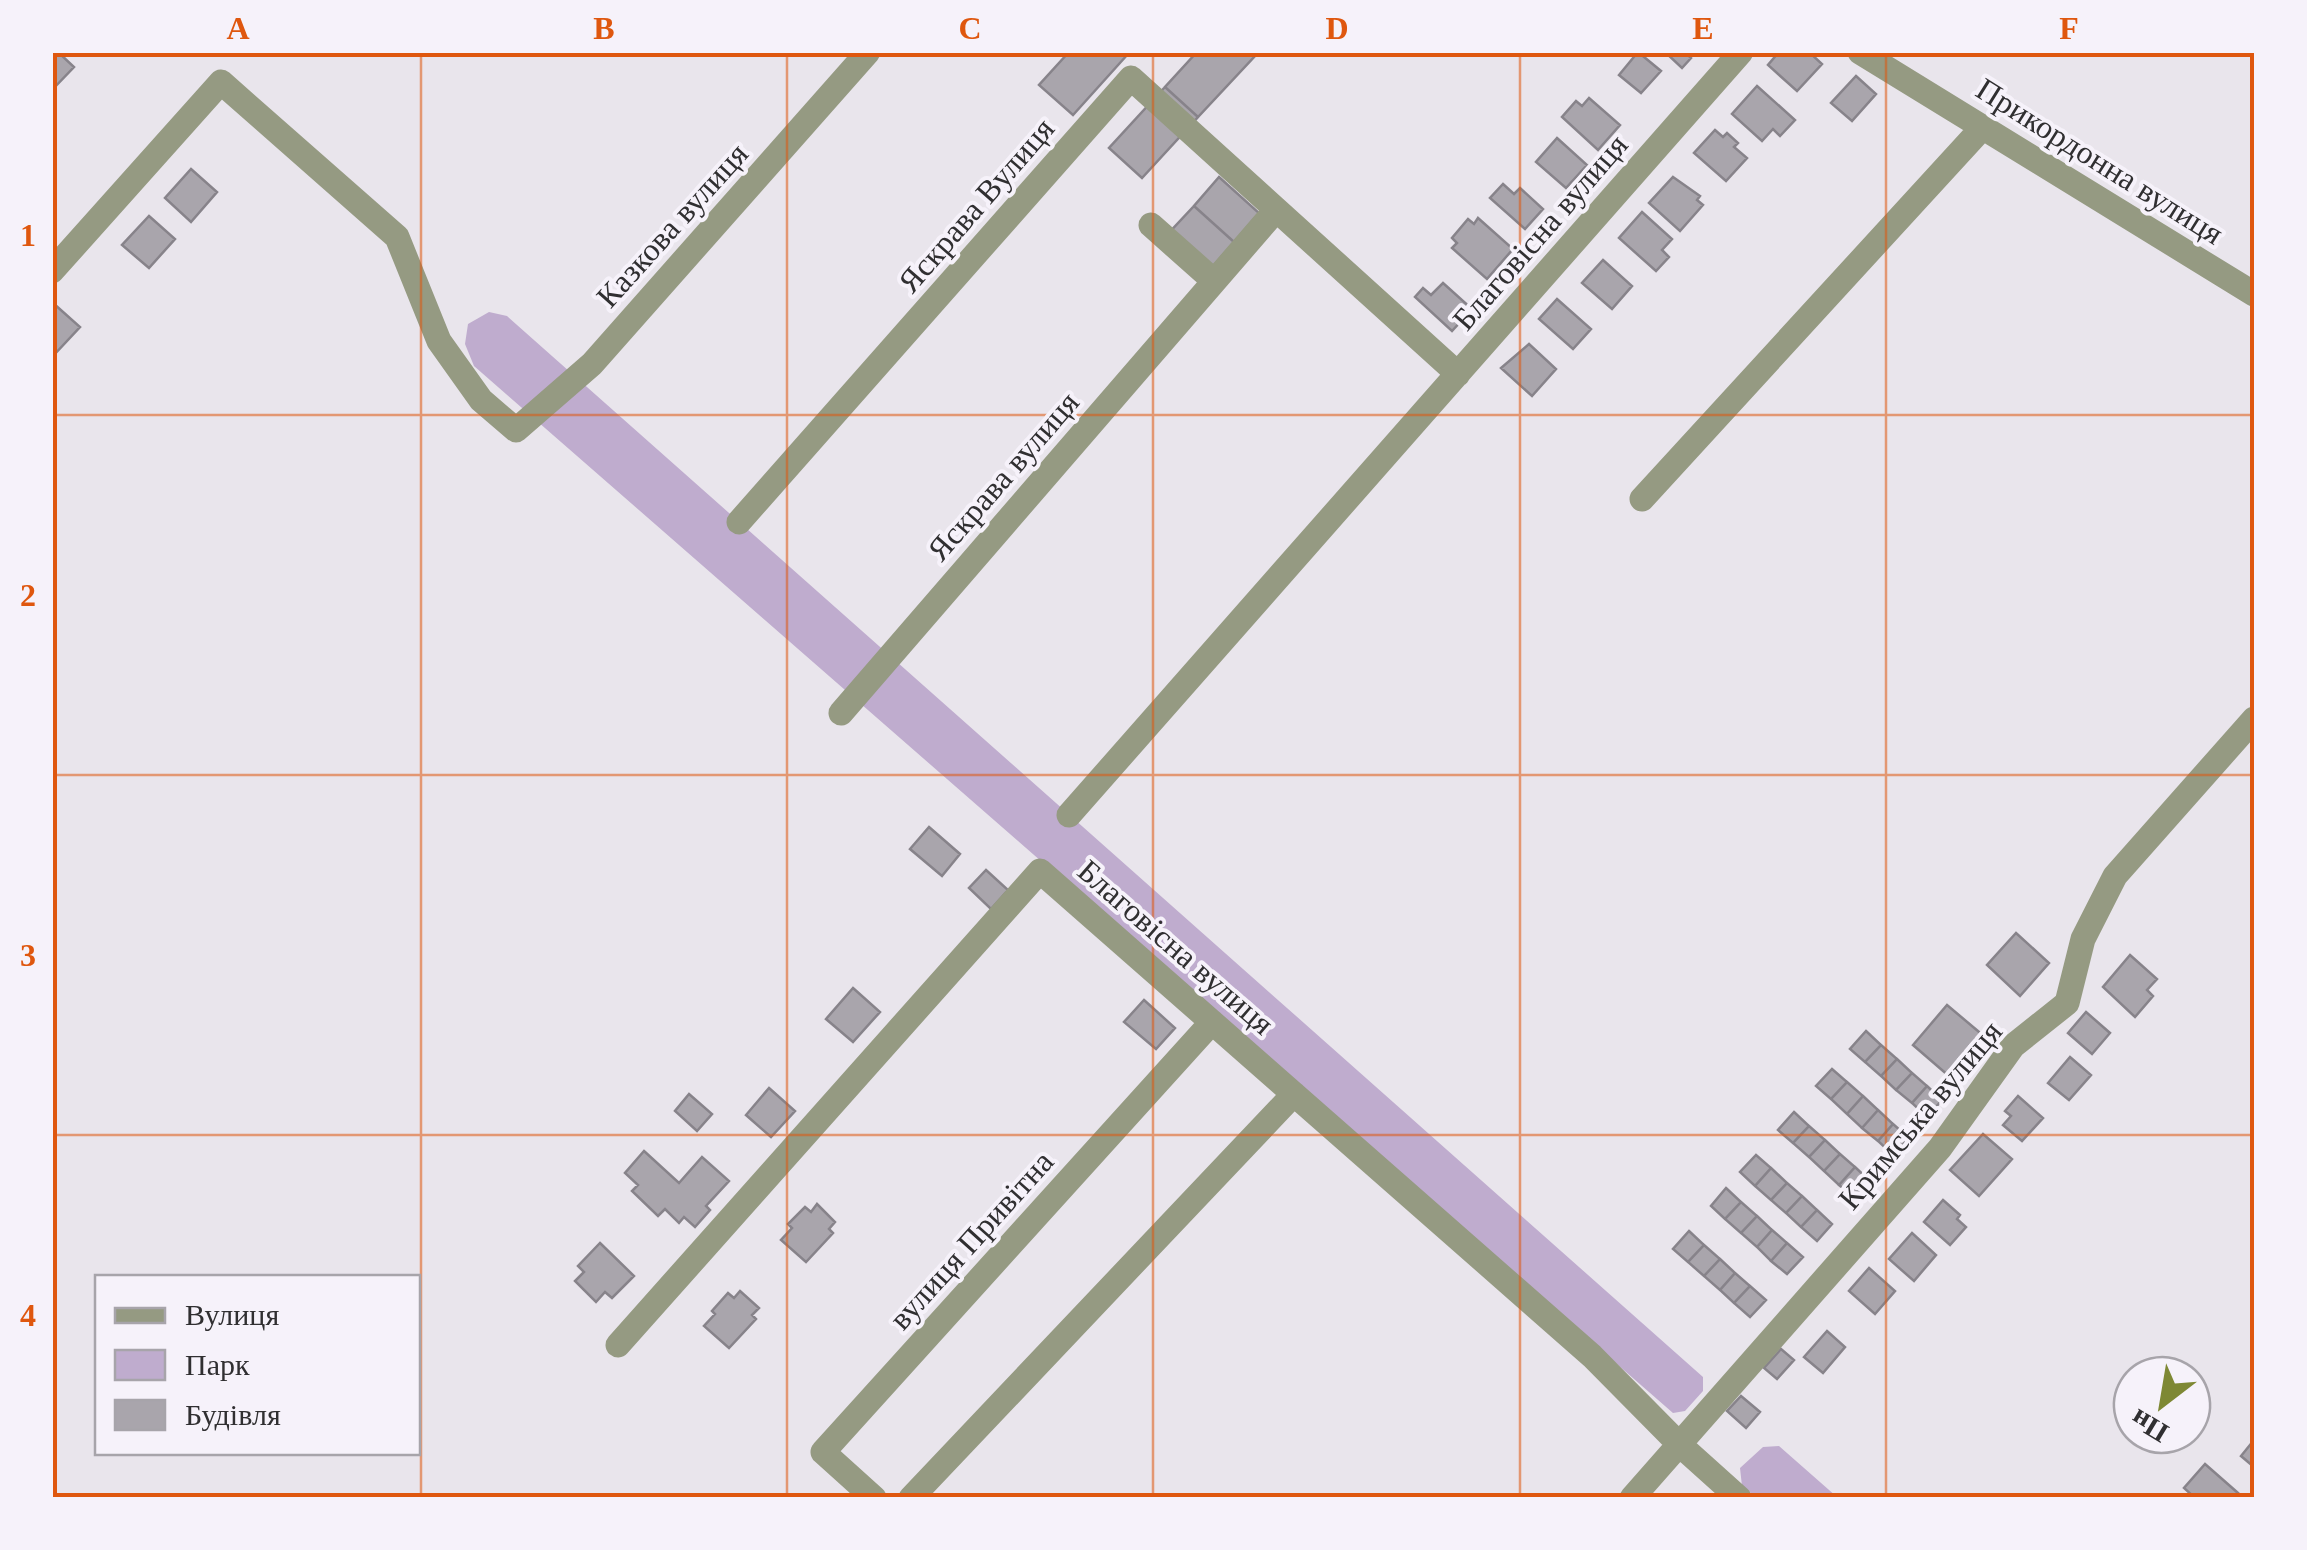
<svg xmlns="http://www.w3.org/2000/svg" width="2307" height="1550" viewBox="0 0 2307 1550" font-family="'Times New Roman',serif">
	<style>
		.green { fill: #bfacce }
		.building { fill: #a9a5ac; stroke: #87838a; stroke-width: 2.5 }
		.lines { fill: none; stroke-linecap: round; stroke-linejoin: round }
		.minor { stroke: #959a82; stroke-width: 25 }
		.grid { fill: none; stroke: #df570e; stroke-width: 2.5; stroke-opacity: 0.55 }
		.labels { text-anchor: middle; stroke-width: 8; stroke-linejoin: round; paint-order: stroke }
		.street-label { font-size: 32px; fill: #302f31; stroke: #f6f2fa }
		.neatline { fill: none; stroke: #df570e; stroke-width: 4 }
		.grid-label { font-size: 32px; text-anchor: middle; font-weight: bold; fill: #df570e }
	</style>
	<rect width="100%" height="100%" fill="#e9e5ec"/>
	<path class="green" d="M 489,312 L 507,316 L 1703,1377 L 1703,1391 L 1685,1411 L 1673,1413 L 474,366 L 465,344 L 468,324 Z
		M 1779,1446 L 1837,1497 L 1756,1497 L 1742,1486 L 1740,1468 L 1763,1447 Z"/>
	<path class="building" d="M 52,52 L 58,52 L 74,67 L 52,90 Z
		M 1069,52 L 1128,54 L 1073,115 L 1039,85 Z
		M 1197,52 L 1251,52 L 1255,56 L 1198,117 L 1165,87 Z
		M 1638,52 L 1661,71 L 1641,93 L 1619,75 Z
		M 1665,52 L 1685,52 L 1691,58 L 1682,68 Z
		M 1779,52 L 1809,52 L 1822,64 L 1797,91 L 1768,65 Z
		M 1856,76 L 1876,94 L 1852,121 L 1831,103 Z
		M 1757,86 L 1795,120 L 1780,136 L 1773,129 L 1762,141 L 1732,114 Z
		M 1165,87 L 1198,117 L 1142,178 L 1109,148 Z
		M 1589,98 L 1620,125 L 1598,150 L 1562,117 L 1576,101 L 1582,106 Z
		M 1715,130 L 1723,137 L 1727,133 L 1738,143 L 1734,147 L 1747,158 L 1726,181 L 1694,153 Z
		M 1557,138 L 1587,165 L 1566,188 L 1536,162 Z
		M 191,169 L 217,192 L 191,222 L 165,198 Z
		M 1219,177 L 1259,213 L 1234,242 L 1194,206 Z
		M 1673,177 L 1700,196 L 1697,200 L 1703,205 L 1680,231 L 1649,203 Z
		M 1503,184 L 1514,194 L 1520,188 L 1543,209 L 1525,229 L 1490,198 Z
		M 1194,206 L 1234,242 L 1208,272 L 1166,236 Z
		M 1642,212 L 1672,239 L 1662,250 L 1669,257 L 1656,271 L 1619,238 Z
		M 149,216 L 175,239 L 149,268 L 122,245 Z
		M 1478,218 L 1513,249 L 1487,279 L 1452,248 L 1457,243 L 1452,238 L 1468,219 L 1474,224 Z
		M 1603,260 L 1632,286 L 1612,309 L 1582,283 Z
		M 1443,283 L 1472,309 L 1452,331 L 1415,297 L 1423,288 L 1431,295 Z
		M 1557,299 L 1591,329 L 1573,349 L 1539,319 Z
		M 53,303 L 80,327 L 53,356 L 52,304 Z
		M 1529,344 L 1556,369 L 1532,396 L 1501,368 Z
		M 929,827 L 960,854 L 942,876 L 910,849 Z
		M 986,870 L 1008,890 L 991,909 L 969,888 Z
		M 2016,933 L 2049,963 L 2020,996 L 1987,965 Z
		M 2130,955 L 2157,979 L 2147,990 L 2153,996 L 2135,1017 L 2103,987 Z
		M 853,988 L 880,1012 L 853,1042 L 826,1019 Z
		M 1144,1000 L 1175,1028 L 1156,1049 L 1124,1022 Z
		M 1947,1005 L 1985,1037 L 1950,1077 L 1913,1045 Z
		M 2086,1012 L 2110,1033 L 2092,1054 L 2068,1033 Z
		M 1866,1031 L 1881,1045 L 1865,1062 L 1850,1049 Z
		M 1881,1045 L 1897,1059 L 1881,1076 L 1865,1062 Z
		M 2070,1057 L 2091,1075 L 2069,1100 L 2048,1083 Z
		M 1897,1059 L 1912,1073 L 1896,1090 L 1881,1076 Z
		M 1832,1069 L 1847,1082 L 1831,1099 L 1816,1086 Z
		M 1912,1073 L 1927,1086 L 1912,1103 L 1896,1090 Z
		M 1847,1082 L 1863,1096 L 1847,1114 L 1831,1099 Z
		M 1927,1086 L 1942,1100 L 1927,1117 L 1912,1103 Z
		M 769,1088 L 795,1111 L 771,1137 L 746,1115 Z
		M 689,1094 L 712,1114 L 697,1131 L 675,1111 Z
		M 1863,1096 L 1878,1110 L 1862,1128 L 1847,1114 Z
		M 2018,1096 L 2043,1118 L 2022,1141 L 2003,1125 L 2011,1116 L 2005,1111 Z
		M 1878,1110 L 1893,1124 L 1878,1141 L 1862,1128 Z
		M 1794,1112 L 1809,1126 L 1793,1143 L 1778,1130 Z
		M 1893,1124 L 1909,1138 L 1893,1155 L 1878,1141 Z
		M 1809,1126 L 1825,1140 L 1809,1157 L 1793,1143 Z
		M 1983,1134 L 2012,1159 L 1979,1196 L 1950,1170 Z
		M 1825,1140 L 1840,1154 L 1824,1171 L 1809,1157 Z
		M 644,1151 L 679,1183 L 702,1157 L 729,1181 L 706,1206 L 710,1210 L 695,1227 L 684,1217 L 679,1223 L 665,1209 L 658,1216 L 632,1191 L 638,1185 L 625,1173 Z
		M 1840,1154 L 1855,1167 L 1839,1185 L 1824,1171 Z
		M 1756,1155 L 1771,1168 L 1755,1186 L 1740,1172 Z
		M 1855,1167 L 1870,1181 L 1855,1198 L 1839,1185 Z
		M 1771,1168 L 1787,1183 L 1771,1200 L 1755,1186 Z
		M 1787,1183 L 1802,1196 L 1786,1213 L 1771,1200 Z
		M 1726,1188 L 1741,1202 L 1725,1219 L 1711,1206 Z
		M 1802,1196 L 1817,1210 L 1801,1227 L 1786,1213 Z
		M 1943,1200 L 1960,1215 L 1957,1219 L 1966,1227 L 1950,1245 L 1924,1222 Z
		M 1741,1202 L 1757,1216 L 1741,1233 L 1725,1219 Z
		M 817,1204 L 835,1222 L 829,1229 L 833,1233 L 806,1262 L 781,1240 L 792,1228 L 788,1224 L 805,1207 L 811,1212 Z
		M 1817,1210 L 1832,1224 L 1817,1241 L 1801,1227 Z
		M 1757,1216 L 1772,1230 L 1757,1247 L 1741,1233 Z
		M 1772,1230 L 1787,1243 L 1771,1261 L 1757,1247 Z
		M 1689,1231 L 1704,1245 L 1688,1262 L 1673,1249 Z
		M 1912,1233 L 1936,1255 L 1914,1281 L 1889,1259 Z
		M 600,1243 L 634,1276 L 612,1298 L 605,1292 L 596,1302 L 575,1281 L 584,1272 L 578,1266 Z
		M 1787,1243 L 1803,1257 L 1787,1274 L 1771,1261 Z
		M 1704,1245 L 1720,1259 L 1704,1276 L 1688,1262 Z
		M 1720,1259 L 1735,1273 L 1720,1290 L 1704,1276 Z
		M 1869,1268 L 1895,1291 L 1875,1314 L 1849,1291 Z
		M 1735,1273 L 1750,1286 L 1734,1303 L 1720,1290 Z
		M 1750,1286 L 1766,1300 L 1750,1317 L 1734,1303 Z
		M 740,1291 L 759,1308 L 752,1315 L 756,1319 L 729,1348 L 704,1326 L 715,1314 L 712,1311 L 728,1293 L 734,1298 Z
		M 1827,1331 L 1845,1347 L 1823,1373 L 1804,1357 Z
		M 1781,1349 L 1794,1360 L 1777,1379 L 1764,1368 Z
		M 1741,1396 L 1760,1412 L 1746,1428 L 1727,1411 Z
		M 2254,1440 L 2254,1467 L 2241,1456 Z
		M 2205,1464 L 2238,1493 L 2234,1498 L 2195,1498 L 2184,1488 Z"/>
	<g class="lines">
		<path class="minor" d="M 1860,52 L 2254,294
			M 1151,225 L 1214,281
			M 52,271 L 221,82 L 397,237 L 439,341 L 481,400 L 516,430 L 592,364 L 868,52
			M 1642,499 L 1982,128
			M 739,522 L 1131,78 L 1458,374
			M 841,713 L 1276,210
			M 1069,815 L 1741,52
			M 618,1345 L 1040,871 L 1592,1356 L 1680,1445 L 1739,1498
			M 874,1498 L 823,1452 L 1212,1022
			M 911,1498 L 1294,1094
			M 1632,1498 L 1940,1148 L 2013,1046 L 2067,1003 L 2083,939 L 2115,876 L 2254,719"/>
	</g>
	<path class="grid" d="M 421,52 L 421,1498M 787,52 L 787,1498M 1153,52 L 1153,1498M 1520,52 L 1520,1498M 1886,52 L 1886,1498M 52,415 L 2254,415M 52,775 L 2254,775M 52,1135 L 2254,1135"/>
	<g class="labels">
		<g class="street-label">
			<text transform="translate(2100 161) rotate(32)" y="11">Прикордонна вулиця</text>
			<text transform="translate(976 205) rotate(-49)" y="11">Яскрава Вулиця</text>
			<text transform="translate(672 225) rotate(-48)" y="11">Казкова вулиця</text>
			<text transform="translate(1540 232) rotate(-49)" y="11">Благовісна вулиця</text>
			<text transform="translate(1003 476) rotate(-49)" y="11">Яскрава вулиця</text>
			<text transform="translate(1176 947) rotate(41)" y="11">Благовісна вулиця</text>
			<text transform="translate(1920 1115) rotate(-50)" y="11">Кримська вулиця</text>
			<text transform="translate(971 1240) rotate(-48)" y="11">вулиця Привітна</text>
		</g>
	</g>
	<rect width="2307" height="1550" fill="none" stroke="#f6f2fa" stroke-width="110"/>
	<rect x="95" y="1275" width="325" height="180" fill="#f6f2fa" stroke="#a7a4aa" stroke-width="2.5"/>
	<rect x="115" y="1308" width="50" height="15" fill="#959a82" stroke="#a7a4aa" stroke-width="2.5"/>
	<text x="185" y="1325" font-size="30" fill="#302f31">Вулиця</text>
	<rect x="115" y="1350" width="50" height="30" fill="#bfacce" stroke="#a7a4aa" stroke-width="2.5"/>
	<text x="185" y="1375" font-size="30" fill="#302f31">Парк</text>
	<rect x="115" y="1400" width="50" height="30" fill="#a9a5ac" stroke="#a7a4aa" stroke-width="2.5"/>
	<text x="185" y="1425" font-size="30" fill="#302f31">Будівля</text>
	<g transform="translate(2162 1405) rotate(211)"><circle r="48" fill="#f6f2fa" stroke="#a7a4aa" stroke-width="2.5"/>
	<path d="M0-8L18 38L0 25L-18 38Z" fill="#7e8834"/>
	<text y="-15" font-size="28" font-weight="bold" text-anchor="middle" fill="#302f31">Пн</text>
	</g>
	<rect x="55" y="55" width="2197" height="1440" class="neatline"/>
	<g class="grid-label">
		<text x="238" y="39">A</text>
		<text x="604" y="39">B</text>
		<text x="970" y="39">C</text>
		<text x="1337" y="39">D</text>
		<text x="1703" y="39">E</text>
		<text x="2069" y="39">F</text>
		<text x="28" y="246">1</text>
		<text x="28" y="606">2</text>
		<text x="28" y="966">3</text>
		<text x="28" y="1326">4</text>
	</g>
</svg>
